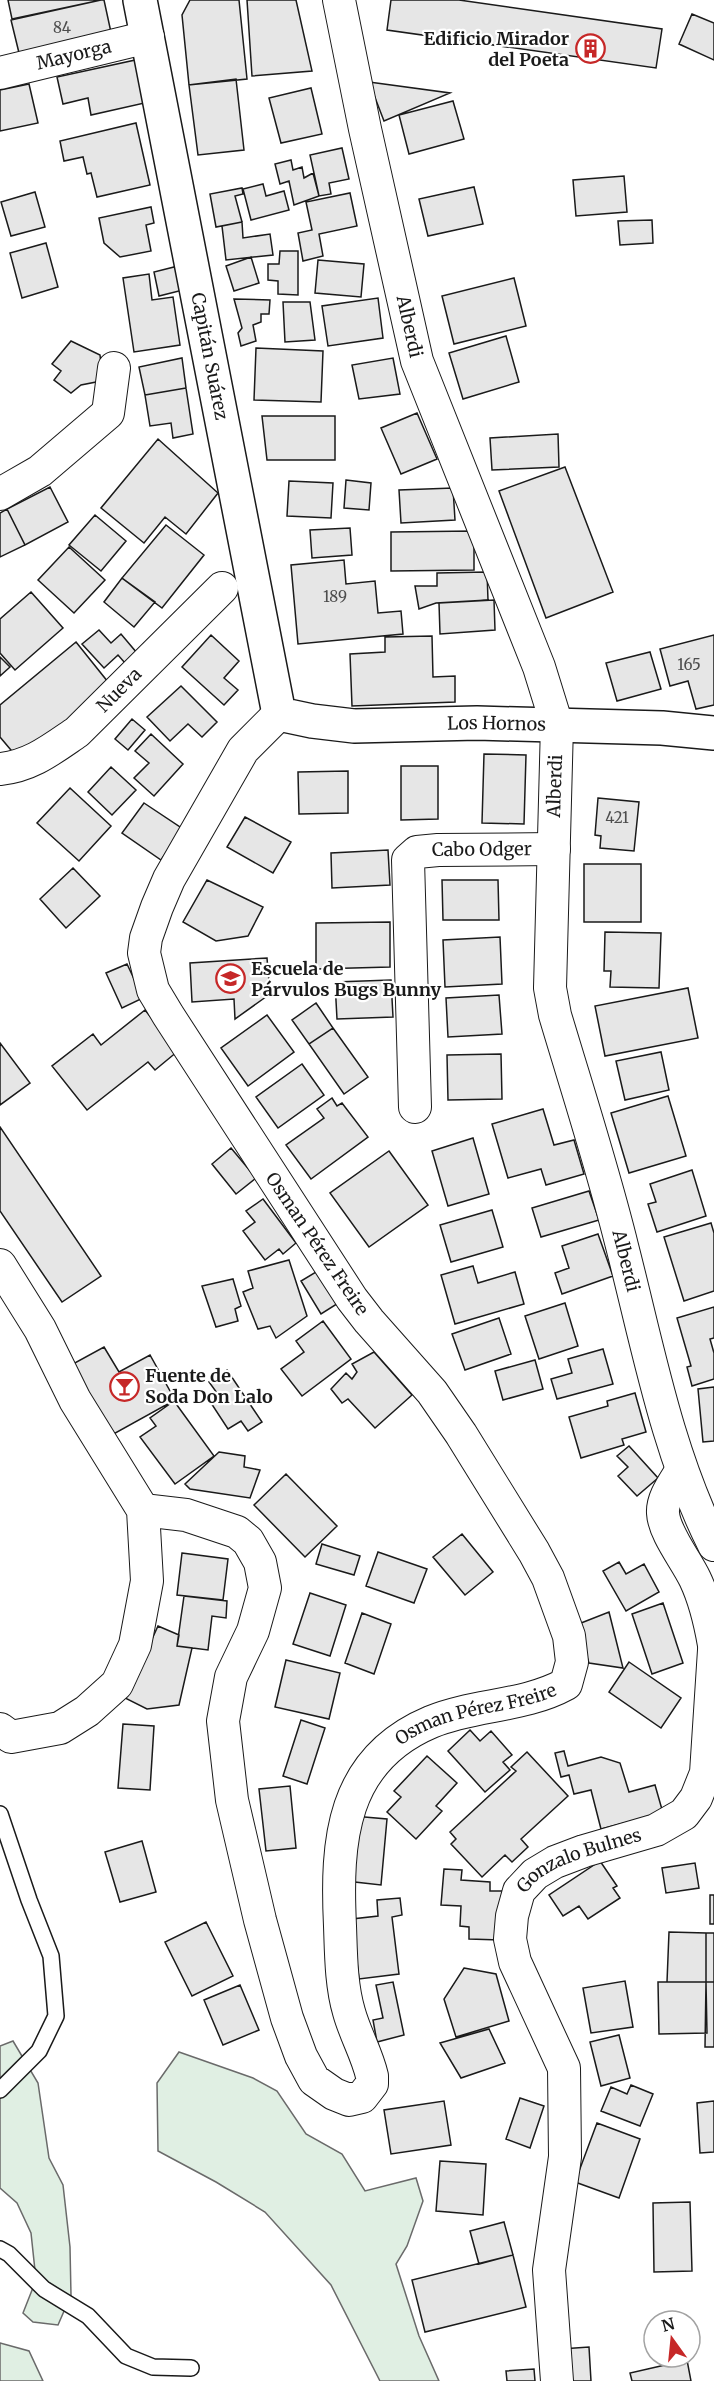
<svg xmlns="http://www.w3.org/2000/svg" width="714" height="2381" viewBox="0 0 714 2381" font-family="Merriweather,serif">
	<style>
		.green { fill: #e0efe3; stroke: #6a6a6a; stroke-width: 1.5 }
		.building { fill: #e6e6e6; stroke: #1a1a1a; stroke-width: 1.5 }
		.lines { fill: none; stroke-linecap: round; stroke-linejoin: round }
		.lane-casing { stroke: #1a1a1a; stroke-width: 18 }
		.street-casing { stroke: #1a1a1a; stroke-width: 34 }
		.secondary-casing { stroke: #1a1a1a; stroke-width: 36 }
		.lane { stroke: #fff; stroke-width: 15 }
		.street { stroke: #fff; stroke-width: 32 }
		.secondary { stroke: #fff; stroke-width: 33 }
		.labels { text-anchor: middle; stroke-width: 4.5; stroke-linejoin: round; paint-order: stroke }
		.number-label { font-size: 15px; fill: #4d4d4d }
		.poi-label { font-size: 18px; font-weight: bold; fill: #1a1a1a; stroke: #fff; text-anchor: start }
		.street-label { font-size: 18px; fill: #1a1a1a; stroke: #fff }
	</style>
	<rect width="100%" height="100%" fill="#fff"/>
	<path class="green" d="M 13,2041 L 38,2083 L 49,2158 L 63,2185 L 70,2247 L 71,2295 L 58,2325 L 33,2322 L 23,2313 L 36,2280 L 31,2233 L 17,2203 L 0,2188 L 0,2046 Z
		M 179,2052 L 253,2078 L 277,2091 L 306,2134 L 342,2154 L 365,2191 L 416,2178 L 423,2201 L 407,2246 L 396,2264 L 419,2336 L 439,2381 L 380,2381 L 331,2285 L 265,2212 L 216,2182 L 158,2151 L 157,2083 Z
		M 0,2343 L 29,2351 L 43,2381 L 0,2381 Z"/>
	<path class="building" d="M 8,0 L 101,0 L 12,19 Z
		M 101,0 L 104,0 L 112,37 L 20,57 L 11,20 Z
		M 190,0 L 239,0 L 247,79 L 189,85 L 182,15 Z
		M 247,0 L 296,0 L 312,71 L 252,76 Z
		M 391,0 L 459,0 L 662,29 L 656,68 L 387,30 Z
		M 692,14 L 714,23 L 714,60 L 679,44 Z
		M 140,59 L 149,102 L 91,115 L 88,98 L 63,104 L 57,77 Z
		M 236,79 L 244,150 L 198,155 L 189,85 Z
		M 369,82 L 450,93 L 384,121 Z
		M 29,84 L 38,123 L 0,131 L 0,90 Z
		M 311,88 L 322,134 L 281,143 L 269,98 Z
		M 453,101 L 464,139 L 409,154 L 399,115 Z
		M 136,123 L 150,185 L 97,197 L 91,173 L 87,174 L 83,157 L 64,161 L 60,141 Z
		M 342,148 L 349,179 L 329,183 L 331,194 L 319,196 L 310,155 Z
		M 291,160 L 293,170 L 302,167 L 304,178 L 313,173 L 319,196 L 294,205 L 289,181 L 280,184 L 275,164 Z
		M 624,176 L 627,212 L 576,216 L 573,180 Z
		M 263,184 L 266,196 L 284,191 L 289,210 L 251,220 L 243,189 Z
		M 474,187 L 483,224 L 428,236 L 419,199 Z
		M 242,188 L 243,194 L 235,196 L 242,222 L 216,227 L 210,194 Z
		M 35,192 L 45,227 L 11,236 L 1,202 Z
		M 350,193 L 357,226 L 319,234 L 323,256 L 303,261 L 298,233 L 312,230 L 306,202 Z
		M 151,207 L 154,223 L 146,225 L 151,251 L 120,257 L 104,243 L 99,218 Z
		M 652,220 L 653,243 L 620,245 L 618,221 Z
		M 242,222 L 243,238 L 270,234 L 273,255 L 226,260 L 222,226 Z
		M 46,243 L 58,287 L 22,298 L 10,253 Z
		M 280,251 L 298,251 L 298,295 L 278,294 L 278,281 L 268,280 L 268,264 L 279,264 Z
		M 251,257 L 259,283 L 234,291 L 226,266 Z
		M 318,260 L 364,264 L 361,297 L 315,293 Z
		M 178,266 L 183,290 L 159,296 L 154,272 Z
		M 149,274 L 152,300 L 173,297 L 180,345 L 134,352 L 123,278 Z
		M 514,278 L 526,326 L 454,344 L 442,296 Z
		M 378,298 L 383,338 L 328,346 L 322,306 Z
		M 234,299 L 270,300 L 269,314 L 261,314 L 261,322 L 253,325 L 256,341 L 241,346 L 238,333 L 242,328 Z
		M 283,302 L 310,302 L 315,340 L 285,342 Z
		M 506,336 L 519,382 L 463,399 L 449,353 Z
		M 71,341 L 100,355 L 102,374 L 96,382 L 81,385 L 71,393 L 54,380 L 61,371 L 52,364 Z
		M 256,348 L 323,351 L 321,402 L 254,400 Z
		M 182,358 L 186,388 L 145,395 L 139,367 Z
		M 393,358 L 400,394 L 359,399 L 352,365 Z
		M 186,388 L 193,434 L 173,438 L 171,423 L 150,426 L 145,395 Z
		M 417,413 L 437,459 L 401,474 L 381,428 Z
		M 262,416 L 335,416 L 335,460 L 267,460 Z
		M 558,434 L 559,467 L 492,470 L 490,438 Z
		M 158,439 L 218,493 L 186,534 L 165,517 L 144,543 L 101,508 Z
		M 565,467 L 613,592 L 546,618 L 499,491 Z
		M 346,480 L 371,483 L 369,510 L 344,508 Z
		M 289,481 L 333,483 L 331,518 L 287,516 Z
		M 50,487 L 68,522 L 25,545 L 7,509 Z
		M 453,488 L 455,520 L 401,523 L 399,490 Z
		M 7,509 L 25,545 L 0,557 L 0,513 Z
		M 95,515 L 126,541 L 101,571 L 69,545 Z
		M 166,525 L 204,555 L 162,608 L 122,578 Z
		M 350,528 L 352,555 L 312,558 L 310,530 Z
		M 474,531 L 474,570 L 391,571 L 391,532 Z
		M 69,547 L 105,580 L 74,613 L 38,580 Z
		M 344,560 L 346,584 L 375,581 L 378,613 L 401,611 L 403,634 L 298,644 L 291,565 Z
		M 487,572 L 488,600 L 436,603 L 419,609 L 415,586 L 437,586 L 437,573 Z
		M 122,578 L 155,602 L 134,627 L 104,602 Z
		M 31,592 L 63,628 L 15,670 L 0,653 L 0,619 Z
		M 494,600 L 495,630 L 440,634 L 439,603 Z
		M 99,630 L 111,643 L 121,634 L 137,653 L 125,663 L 118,655 L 104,668 L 82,644 Z
		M 211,635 L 239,661 L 224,678 L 238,690 L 224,705 L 182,667 Z
		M 714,635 L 714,705 L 696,709 L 688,681 L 670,686 L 660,649 Z
		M 432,636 L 433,677 L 455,676 L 455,702 L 352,706 L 350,654 L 385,652 L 385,637 Z
		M 76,642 L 112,687 L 21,762 L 0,737 L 0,705 Z
		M 650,652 L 661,689 L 617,701 L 606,663 Z
		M 0,657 L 10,667 L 0,676 Z
		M 181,686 L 217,722 L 202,737 L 188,724 L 170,741 L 147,717 Z
		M 132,719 L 145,730 L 128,750 L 115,739 Z
		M 151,734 L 183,764 L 154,796 L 134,778 L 149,763 L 135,751 Z
		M 484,754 L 526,755 L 524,824 L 482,823 Z
		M 401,766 L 438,766 L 438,819 L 401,820 Z
		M 111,767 L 136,790 L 112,815 L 88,792 Z
		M 348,771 L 348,813 L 299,814 L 298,772 Z
		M 70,788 L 111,826 L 79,861 L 37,823 Z
		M 598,798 L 639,802 L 634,851 L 600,848 L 601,836 L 595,835 Z
		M 144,803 L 183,829 L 161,860 L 122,833 Z
		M 245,817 L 291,842 L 273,873 L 227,847 Z
		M 388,850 L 390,885 L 332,888 L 331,853 Z
		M 584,864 L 641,864 L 641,922 L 584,922 Z
		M 73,868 L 100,896 L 66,928 L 40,899 Z
		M 207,880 L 263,907 L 248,936 L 216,941 L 183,922 Z
		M 442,880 L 498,880 L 499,920 L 443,920 Z
		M 390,922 L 390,967 L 316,969 L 316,923 Z
		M 605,932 L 661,933 L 659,988 L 610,987 L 611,971 L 604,971 Z
		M 500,937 L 502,984 L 445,987 L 443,940 Z
		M 267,958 L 270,994 L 235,1019 L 234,999 L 192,1002 L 190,963 Z
		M 127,964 L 143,998 L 122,1008 L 106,973 Z
		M 391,980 L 393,1017 L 337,1019 L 335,982 Z
		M 688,988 L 698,1038 L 605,1056 L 595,1006 Z
		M 499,995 L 502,1034 L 448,1037 L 446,998 Z
		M 316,1003 L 333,1028 L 309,1044 L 292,1020 Z
		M 145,1010 L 178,1051 L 155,1070 L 148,1062 L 87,1110 L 52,1066 L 93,1034 L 101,1045 Z
		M 267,1015 L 294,1052 L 248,1086 L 221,1048 Z
		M 333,1028 L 368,1077 L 344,1094 L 309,1044 Z
		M 0,1043 L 30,1083 L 0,1105 Z
		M 661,1052 L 669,1090 L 625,1100 L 616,1061 Z
		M 501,1054 L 502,1099 L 448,1100 L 447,1055 Z
		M 302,1064 L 324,1095 L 278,1128 L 256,1097 Z
		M 668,1096 L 686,1156 L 629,1173 L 611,1113 Z
		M 332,1098 L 337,1106 L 342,1103 L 368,1137 L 311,1179 L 286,1145 L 324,1118 L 317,1109 Z
		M 543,1109 L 554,1145 L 574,1140 L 584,1174 L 546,1185 L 541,1169 L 508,1178 L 492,1124 Z
		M 0,1127 L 101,1276 L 62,1302 L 0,1211 Z
		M 473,1138 L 489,1194 L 448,1206 L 432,1151 Z
		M 231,1148 L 256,1178 L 236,1194 L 212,1164 Z
		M 389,1151 L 428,1205 L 369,1247 L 330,1193 Z
		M 692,1170 L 706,1216 L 657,1232 L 648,1204 L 656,1202 L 650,1184 Z
		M 589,1191 L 599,1220 L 541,1237 L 532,1208 Z
		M 263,1199 L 296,1243 L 283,1254 L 279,1249 L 265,1260 L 243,1231 L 255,1222 L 246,1211 Z
		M 492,1210 L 503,1247 L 451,1262 L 440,1225 Z
		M 711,1223 L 714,1233 L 714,1291 L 684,1301 L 664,1237 Z
		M 598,1234 L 613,1276 L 562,1294 L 555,1273 L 569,1268 L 562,1246 Z
		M 289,1260 L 307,1316 L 276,1338 L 270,1326 L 258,1329 L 243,1292 L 253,1288 L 248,1271 Z
		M 473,1266 L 478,1283 L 515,1272 L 524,1304 L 455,1324 L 441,1275 Z
		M 321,1269 L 340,1302 L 321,1314 L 301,1281 Z
		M 233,1279 L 241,1306 L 235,1309 L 238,1321 L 216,1327 L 202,1286 Z
		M 565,1303 L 578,1346 L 539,1359 L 525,1316 Z
		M 714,1307 L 714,1338 L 710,1339 L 714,1353 L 714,1379 L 692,1386 L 687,1367 L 691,1366 L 677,1318 Z
		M 499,1318 L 511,1354 L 465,1370 L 452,1334 Z
		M 323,1321 L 351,1359 L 302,1396 L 281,1369 L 304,1352 L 296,1341 Z
		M 104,1347 L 119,1372 L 150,1355 L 175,1400 L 110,1436 L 71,1365 Z
		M 603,1349 L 613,1384 L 557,1399 L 551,1379 L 572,1373 L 568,1359 Z
		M 374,1352 L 412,1395 L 375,1428 L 348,1399 L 342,1403 L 331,1389 L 346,1373 L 352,1379 L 357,1372 L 352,1364 Z
		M 535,1360 L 543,1389 L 503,1400 L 495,1371 Z
		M 227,1370 L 262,1422 L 248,1431 L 241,1421 L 228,1429 L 211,1403 L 220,1397 L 209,1382 Z
		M 714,1387 L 714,1441 L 703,1442 L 698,1389 Z
		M 635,1393 L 646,1432 L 622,1439 L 624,1445 L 581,1458 L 569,1417 L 608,1406 L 607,1401 Z
		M 174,1401 L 214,1456 L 175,1484 L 140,1437 L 156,1426 L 150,1418 Z
		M 629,1446 L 658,1478 L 637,1496 L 618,1476 L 628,1467 L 617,1456 Z
		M 219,1452 L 245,1456 L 244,1467 L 260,1470 L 250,1498 L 190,1489 L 185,1484 Z
		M 286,1474 L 337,1526 L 305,1557 L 254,1505 Z
		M 462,1534 L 493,1572 L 465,1595 L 433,1557 Z
		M 322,1544 L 360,1556 L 354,1575 L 316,1564 Z
		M 378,1552 L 427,1569 L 414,1603 L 366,1586 Z
		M 182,1553 L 228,1559 L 223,1600 L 177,1595 Z
		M 619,1562 L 626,1574 L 644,1564 L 659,1592 L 626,1611 L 603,1571 Z
		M 310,1593 L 346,1605 L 330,1656 L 293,1644 Z
		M 184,1596 L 227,1601 L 226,1618 L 212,1616 L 208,1650 L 177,1646 Z
		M 663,1603 L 683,1663 L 652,1674 L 632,1614 Z
		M 609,1612 L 623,1668 L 589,1663 L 576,1625 Z
		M 362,1613 L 391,1624 L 374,1674 L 345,1663 Z
		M 158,1626 L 179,1635 L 177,1646 L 192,1648 L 179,1705 L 147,1709 L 125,1698 Z
		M 286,1660 L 340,1673 L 329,1719 L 275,1707 Z
		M 629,1662 L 681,1698 L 661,1728 L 609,1692 Z
		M 301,1720 L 325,1728 L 307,1784 L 283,1776 Z
		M 123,1724 L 154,1726 L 150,1790 L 118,1788 Z
		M 470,1730 L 480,1741 L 491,1731 L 512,1755 L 503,1762 L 510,1770 L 485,1792 L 448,1751 Z
		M 564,1751 L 568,1766 L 601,1757 L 620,1763 L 629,1792 L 655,1785 L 663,1813 L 601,1829 L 591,1790 L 574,1794 L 569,1775 L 561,1777 L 555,1753 Z
		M 527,1752 L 568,1796 L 521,1839 L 528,1847 L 512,1862 L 505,1855 L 482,1877 L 451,1844 L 456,1839 L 450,1832 L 516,1771 L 511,1767 Z
		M 427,1756 L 457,1783 L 436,1806 L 442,1811 L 416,1839 L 387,1812 L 401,1797 L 394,1791 Z
		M 290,1786 L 296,1848 L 266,1851 L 259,1789 Z
		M 353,1816 L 387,1819 L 381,1885 L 346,1881 Z
		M 142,1841 L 156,1892 L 120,1902 L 105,1852 Z
		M 600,1861 L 617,1886 L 613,1888 L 620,1898 L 588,1919 L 579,1906 L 563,1916 L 549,1895 Z
		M 695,1863 L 699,1888 L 666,1893 L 662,1868 Z
		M 444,1869 L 462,1870 L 461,1880 L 490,1882 L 490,1891 L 503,1891 L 500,1940 L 469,1939 L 469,1927 L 460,1926 L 461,1906 L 441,1905 Z
		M 710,1895 L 714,1895 L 714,1924 L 710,1924 Z
		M 400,1898 L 402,1915 L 392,1917 L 399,1974 L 359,1979 L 352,1919 L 378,1916 L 377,1900 Z
		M 206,1922 L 233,1976 L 192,1996 L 165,1942 Z
		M 669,1932 L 706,1933 L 706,1982 L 667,1982 Z
		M 706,1933 L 714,1933 L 714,1982 L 706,1982 Z
		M 464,1968 L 496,1974 L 509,2021 L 456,2037 L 444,1999 Z
		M 625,1981 L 633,2027 L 591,2033 L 583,1988 Z
		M 393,1982 L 404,2035 L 377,2042 L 373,2020 L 383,2018 L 376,1985 Z
		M 658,1982 L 706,1982 L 707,2033 L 659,2034 Z
		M 706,1982 L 714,1982 L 714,2047 L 705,2047 Z
		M 240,1985 L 259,2030 L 223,2045 L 204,2000 Z
		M 489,2029 L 505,2063 L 461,2078 L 440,2043 Z
		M 619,2035 L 630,2078 L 601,2086 L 590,2042 Z
		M 631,2085 L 653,2094 L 640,2126 L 601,2111 L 611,2087 L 627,2094 Z
		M 520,2098 L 544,2106 L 530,2148 L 506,2139 Z
		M 444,2101 L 451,2145 L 391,2154 L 384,2110 Z
		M 714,2101 L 714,2152 L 700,2153 L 697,2103 Z
		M 597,2123 L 640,2139 L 619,2198 L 575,2182 Z
		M 440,2161 L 486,2164 L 483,2215 L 436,2211 Z
		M 690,2202 L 692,2271 L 654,2272 L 653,2203 Z
		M 504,2222 L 513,2255 L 479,2264 L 470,2231 Z
		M 513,2255 L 526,2307 L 425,2332 L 412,2280 Z
		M 589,2347 L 591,2381 L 563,2381 L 561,2349 Z
		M 687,2360 L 691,2381 L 632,2381 L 630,2373 Z
		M 534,2369 L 535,2381 L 507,2381 L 506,2371 Z"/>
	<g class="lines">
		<defs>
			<path id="lane" d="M 0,1814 L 29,1900 L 51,1956 L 56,2016 L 39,2051 L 0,2090
				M 0,2249 L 9,2254 L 44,2289 L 88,2316 L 126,2356 L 153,2367 L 191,2368"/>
			<g id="street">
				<path id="s1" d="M 339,0 L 365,129 L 417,361 L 539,667 L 557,725 L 550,988 L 555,1015 C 578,1092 603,1169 622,1246 C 648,1347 667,1452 714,1545"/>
				<path id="s2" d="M 0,73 L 148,37"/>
				<path d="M 0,494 L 40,471 L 108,413 L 114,368"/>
				<path id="s3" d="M 0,769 C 31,766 52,749 77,732 L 222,588"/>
				<path id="s4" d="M 415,1107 L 408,860 L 417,852 L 438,850 L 554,849"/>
				<path d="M 0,1265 L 40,1329 L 75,1400 L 143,1510 L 147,1581 L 135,1645 L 117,1684 L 87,1711 L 60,1728 L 11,1737 L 0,1729"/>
				<path d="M 681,1471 C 674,1483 662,1498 663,1513 C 664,1533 686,1560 695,1579 C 705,1600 710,1622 714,1645"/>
				<path id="s5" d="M 143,1510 L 186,1515 L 237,1532 L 248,1541 L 260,1562 L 265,1588 L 253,1631 L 231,1677 L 223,1721 L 232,1800 L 260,1920 L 287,2018 L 301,2056 L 314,2080 L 334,2094 L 349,2100 L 362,2097 L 372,2084 L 372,2076 C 367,2054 355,2034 349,2012 C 341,1985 341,1954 340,1926 C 336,1841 341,1760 431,1722 C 475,1704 524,1707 566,1684 L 572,1662 L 569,1636 L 548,1578 L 534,1552 L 461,1434 L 432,1392 L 369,1321 L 352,1299 L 168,1015 L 153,990 L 144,953 L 146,938 L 157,907 L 169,879 L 243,750 L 279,714"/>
				<path id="s6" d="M 557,2381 L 549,2270 L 565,2157 L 564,2068 L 515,1962 L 510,1939 L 512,1916 L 519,1891 L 535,1874 L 555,1862 L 584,1851 L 656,1830 L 684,1814 L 696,1798 L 706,1773 L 714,1650"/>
			</g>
			<g id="secondary">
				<path id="s7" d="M 140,0 L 279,714 L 312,721 L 354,726 L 477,723 L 662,728 L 714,733"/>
			</g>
		</defs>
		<use href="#lane" class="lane-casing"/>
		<use href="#street" class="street-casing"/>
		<use href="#secondary" class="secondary-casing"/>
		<use href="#lane" class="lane"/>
		<use href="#street" class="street"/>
		<use href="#secondary" class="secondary"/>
	</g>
	<defs>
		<symbol id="building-ring" viewBox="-11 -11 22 22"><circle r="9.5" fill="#fff" stroke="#c62828" stroke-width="1.5"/><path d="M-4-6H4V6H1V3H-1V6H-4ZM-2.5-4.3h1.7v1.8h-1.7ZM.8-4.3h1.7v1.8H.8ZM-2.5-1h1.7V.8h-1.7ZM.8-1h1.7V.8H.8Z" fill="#c62828"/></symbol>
		<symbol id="school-ring" viewBox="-11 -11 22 22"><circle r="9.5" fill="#fff" stroke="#c62828" stroke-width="1.5"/><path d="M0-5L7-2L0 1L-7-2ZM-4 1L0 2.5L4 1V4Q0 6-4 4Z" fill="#c62828"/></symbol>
		<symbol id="bar-ring" viewBox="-11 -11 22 22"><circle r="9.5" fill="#fff" stroke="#c62828" stroke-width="1.5"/><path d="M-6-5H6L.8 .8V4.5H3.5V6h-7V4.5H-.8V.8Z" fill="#c62828"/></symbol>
	</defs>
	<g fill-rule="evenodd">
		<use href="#building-ring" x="574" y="32" width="33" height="33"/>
		<use href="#school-ring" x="214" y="962" width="33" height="33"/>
		<use href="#bar-ring" x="108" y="1370" width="33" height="33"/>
	</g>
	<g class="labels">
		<g class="number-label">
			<text x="62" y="33">84</text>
			<text x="335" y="602">189</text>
			<text x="689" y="670">165</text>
			<text x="617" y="823">421</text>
		</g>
		<g class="poi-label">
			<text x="569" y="45" text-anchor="end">Edificio Mirador<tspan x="569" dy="21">del Poeta</tspan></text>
			<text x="251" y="975">Escuela de<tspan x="251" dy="21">Párvulos Bugs Bunny</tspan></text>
			<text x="145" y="1382">Fuente de<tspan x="145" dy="21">Soda Don Lalo</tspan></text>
		</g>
		<g class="street-label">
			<text dy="6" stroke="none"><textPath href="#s2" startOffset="76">Mayorga</textPath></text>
			<text dy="6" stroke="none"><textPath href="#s1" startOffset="334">Alberdi</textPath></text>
			<text dy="6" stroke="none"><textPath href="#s7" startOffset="363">Capitán Suárez</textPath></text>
			<text dy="6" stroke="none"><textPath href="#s3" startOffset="146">Nueva</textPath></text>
			<text dy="6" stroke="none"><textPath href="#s7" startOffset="946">Los Hornos</textPath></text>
			<text transform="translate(555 786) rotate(-88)" y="6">Alberdi</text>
			<text dy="6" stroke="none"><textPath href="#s4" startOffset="324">Cabo Odger</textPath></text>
			<text transform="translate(317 1244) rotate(56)" y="6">Osman Pérez Freire</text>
			<text dy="6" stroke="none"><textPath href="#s1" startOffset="1306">Alberdi</textPath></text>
			<text dy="6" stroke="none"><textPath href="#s5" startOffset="1194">Osman Pérez Freire</textPath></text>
			<text dy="6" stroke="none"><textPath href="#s6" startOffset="573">Gonzalo Bulnes</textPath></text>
		</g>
	</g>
	<g transform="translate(672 2339) rotate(345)"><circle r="28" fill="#ffffff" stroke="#a3a3a3" stroke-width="1.5"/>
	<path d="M0-4.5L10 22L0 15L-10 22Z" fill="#c62828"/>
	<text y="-9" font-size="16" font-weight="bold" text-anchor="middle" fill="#1a1a1a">N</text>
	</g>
</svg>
